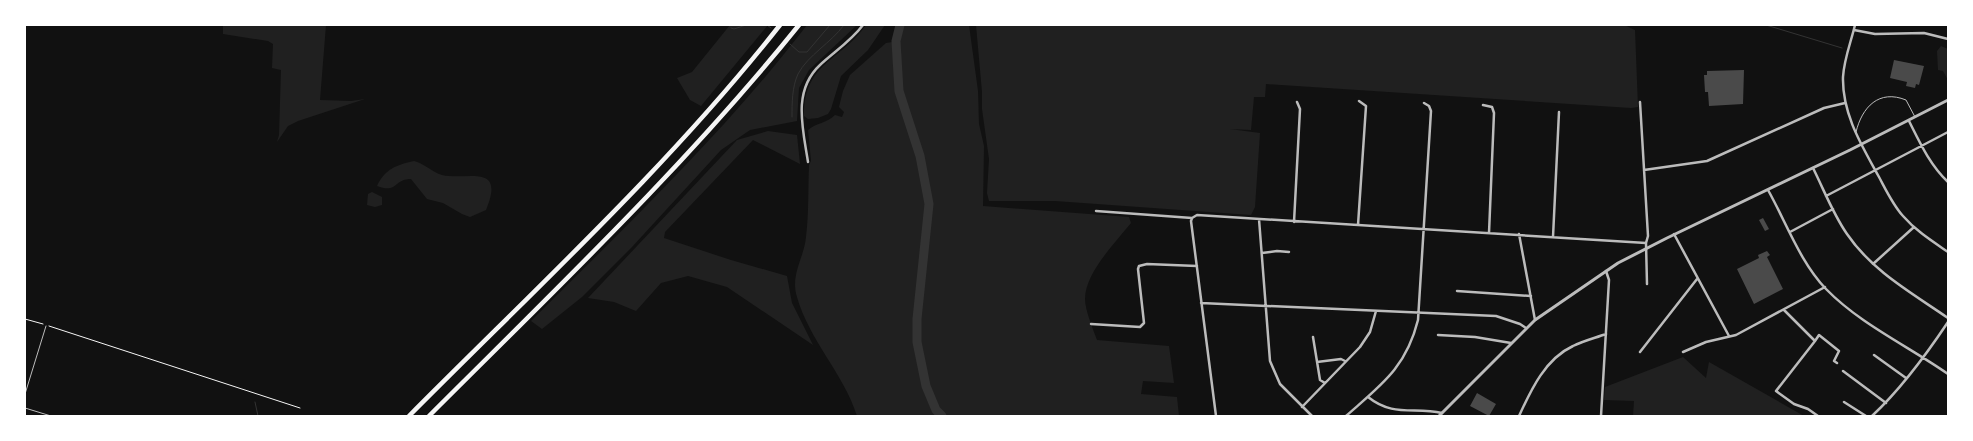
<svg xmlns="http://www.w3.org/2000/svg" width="1973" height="441" viewBox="0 0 1973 441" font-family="'Space Grotesk',sans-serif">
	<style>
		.green { fill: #202020 }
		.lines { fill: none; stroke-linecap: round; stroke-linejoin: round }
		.stream { stroke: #333; stroke-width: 1 }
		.river { stroke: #333; stroke-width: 9 }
		.building { fill: #4a4a4a }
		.path { stroke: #f5f5f5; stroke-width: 1 }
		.service { stroke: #bcbcbc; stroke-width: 1 }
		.minor { stroke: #bcbcbc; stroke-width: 2.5 }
		.tertiary { stroke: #bcbcbc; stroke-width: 3 }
		.motorway { stroke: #f5f5f5; stroke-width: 4.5 }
	</style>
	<rect width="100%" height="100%" fill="#111"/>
	<path class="green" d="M 223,25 L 326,25 L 320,100 L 351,101 L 365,99 L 298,121 L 288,126 L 277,142 L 279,135 L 281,70 L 272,68 L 273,44 L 268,41 L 223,34 Z
		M 730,25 L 768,25 L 701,106 L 690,100 L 677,78 L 692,72 Z
		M 807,25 L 857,25 L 809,70 L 799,88 L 797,121 L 750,130 L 721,150 L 632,247 L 582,297 L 542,329 L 531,321 C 626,226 725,132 807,25 Z
		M 866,25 L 885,25 L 868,50 L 841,76 L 831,109 L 828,114 L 818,118 L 808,119 L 804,116 C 804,62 840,62 866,25 Z
		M 904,25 L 969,25 L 978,91 L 979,124 L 984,146 L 983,206 L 1129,217 L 1131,223 C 1115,243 1085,273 1085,299 C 1085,310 1093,329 1097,340 L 1169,346 L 1174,383 L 1143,381 L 1141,394 L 1177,397 L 1179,416 L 857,416 C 844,374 809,340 797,297 C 790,275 804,258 806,237 C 809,213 808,189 809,165 L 811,161 L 808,130 C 816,123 827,123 835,115 L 842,117 L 844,112 L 839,107 L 843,91 L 850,75 L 886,43 L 899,41 Z
		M 976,25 L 1624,25 L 1635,30 L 1638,107 L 1631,108 L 1266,84 L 1265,97 L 1254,97 L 1251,130 L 1230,129 L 1260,133 L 1255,207 L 1251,215 L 1055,201 L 989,201 L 987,193 L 989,159 L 982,109 L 982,92 Z
		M 1941,46 L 1948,49 L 1948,80 L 1943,71 L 1938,70 L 1937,51 Z
		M 768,131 L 797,135 L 800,164 L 753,140 L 665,232 L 664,238 L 731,260 L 787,276 L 792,303 L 813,345 L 727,287 L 688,276 L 661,283 L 636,311 L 614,302 L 588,298 L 737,140 Z
		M 414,161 C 425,164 432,172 442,175 C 466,181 506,162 486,210 L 470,217 L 462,214 L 443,203 L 427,199 L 411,179 C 393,179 398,194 377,186 C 385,169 396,165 414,161 Z
		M 372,192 L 382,197 L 382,205 L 375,207 L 367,205 L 368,194 Z
		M 1683,357 L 1706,378 L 1709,362 L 1804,416 L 1633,416 L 1634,401 L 1604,400 L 1605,387 Z"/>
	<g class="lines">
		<path class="stream" d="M 767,25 L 771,28
			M 1766,25 L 1842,48
			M 731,28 L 734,29 L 746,25
			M 790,44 L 799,52 L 807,52 L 830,25
			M 792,117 C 792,103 792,87 798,74 C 808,55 831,43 844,25
			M 255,402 L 258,416"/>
		<path class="river" d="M 900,25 L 896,41 L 899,91 L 920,156 L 929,204 L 917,319 L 917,342 L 926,386 L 936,410 L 942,416"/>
	</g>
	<path class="building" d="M 1894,60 L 1924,66 L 1919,85 L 1916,84 L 1915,88 L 1906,86 L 1907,82 L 1890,78 Z
		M 1744,70 L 1743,104 L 1709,106 L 1708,92 L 1705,92 L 1704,75 L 1707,75 L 1707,71 Z
		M 1763,218 L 1769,229 L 1765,231 L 1759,220 Z
		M 1767,251 L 1770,255 L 1767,257 L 1783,289 L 1754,304 L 1737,269 L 1759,258 L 1758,255 Z
		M 1477,393 L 1496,404 L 1489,416 L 1470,406 Z"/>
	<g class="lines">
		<path class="path" d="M 25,319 L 43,324
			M 49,326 L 300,408"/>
		<path class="service" d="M 1856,132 C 1862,107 1879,89 1906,100 L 1915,117
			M 25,394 L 46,326
			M 25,408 L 51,416"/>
		<path class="minor" d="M 1855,25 C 1851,42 1844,59 1843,77 C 1842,114 1862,146 1879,177 C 1886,190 1893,205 1903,216 C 1916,231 1932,241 1948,252
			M 1854,30 L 1875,34 L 1924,33 L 1948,39
			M 1640,102 L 1648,236 L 1646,243
			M 1483,105 L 1492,107 L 1494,113 L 1489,233
			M 1909,121 C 1920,143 1930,165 1948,182
			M 808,162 C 803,129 792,91 820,65 C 834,52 851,41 863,25
			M 1813,168 C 1824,190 1833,214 1847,234 C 1872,271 1912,293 1948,318
			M 1644,170 L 1707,161 L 1824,108 L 1845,103
			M 1768,190 C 1786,222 1800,262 1826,289 C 1860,324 1908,346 1948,374
			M 1826,196 L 1948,132
			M 1096,211 L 1192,218 L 1197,215 L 1646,243 L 1647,284
			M 1192,218 L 1191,221 L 1216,416
			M 1259,219 L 1270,361 L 1280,384 L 1312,416
			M 1294,222 L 1300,109 L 1297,102
			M 1358,225 L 1366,106 L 1359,101
			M 1790,232 L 1833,209
			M 1519,234 L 1535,320
			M 1674,234 L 1729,336
			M 1553,237 L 1559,112
			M 1262,253 L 1277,251 L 1289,252
			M 1873,264 L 1914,227
			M 1457,291 L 1531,296
			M 1201,303 L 1496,316 L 1520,324 L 1526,328
			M 1784,310 L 1815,341 L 1776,391 L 1794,404 L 1808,409 L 1818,416
			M 1091,324 L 1140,327 L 1144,323 L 1138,269 L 1139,266 L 1147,264 L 1197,266
			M 1438,335 L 1475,337 L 1511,343
			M 1313,337 L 1320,380 L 1325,383
			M 1815,341 L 1819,335 L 1839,351 L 1834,361 L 1837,363
			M 1640,352 L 1697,279
			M 1683,352 L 1706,342 L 1736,335 L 1825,287
			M 1874,355 L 1906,378
			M 1317,362 L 1341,359 L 1345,361
			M 1843,371 L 1886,403
			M 1368,397 C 1393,417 1413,407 1442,413
			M 1844,402 L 1866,416
			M 1302,407 L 1360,347 L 1370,332 L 1376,311
			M 1346,416 C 1381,385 1406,368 1418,320 L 1431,111 L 1429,106 L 1424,103
			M 1519,416 C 1531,390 1545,359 1573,346 C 1583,341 1595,338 1606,334
			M 1601,416 L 1609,280 L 1606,271
			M 1872,416 C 1901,389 1926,355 1948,322"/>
		<path class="tertiary" d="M 1439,416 L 1535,320 L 1618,263 L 1667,238 L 1850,150 L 1948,100"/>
		<path class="motorway" d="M 409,416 C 535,289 669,166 780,25
			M 429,416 C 556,289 686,165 799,25"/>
	</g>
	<rect width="1973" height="441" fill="none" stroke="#ffffff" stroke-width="52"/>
</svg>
